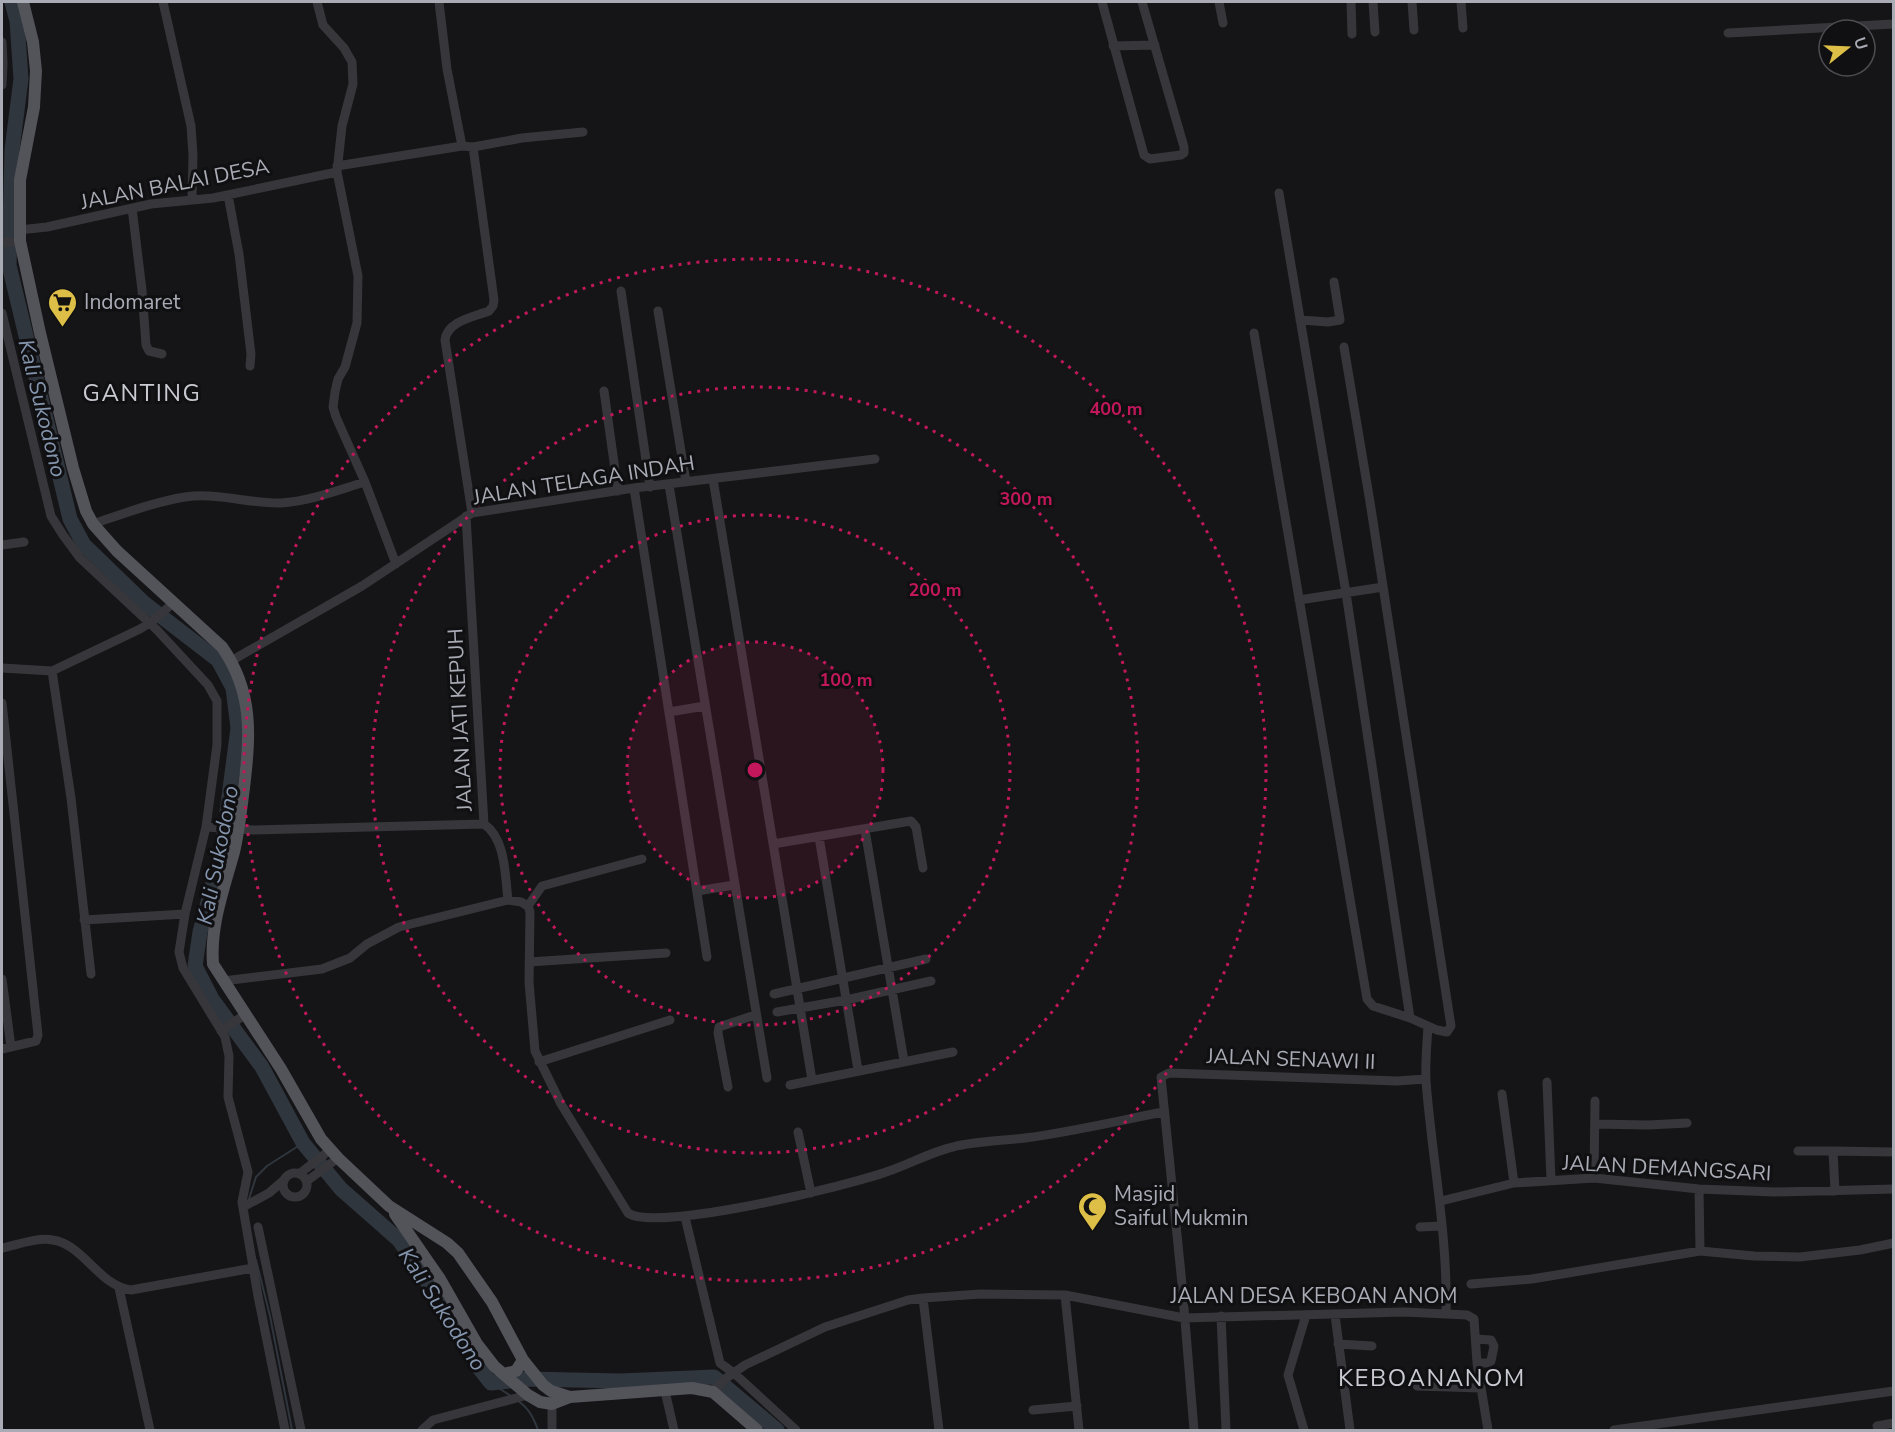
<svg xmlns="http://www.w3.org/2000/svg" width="1895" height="1432" viewBox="0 0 1895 1432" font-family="'Nunito Sans',sans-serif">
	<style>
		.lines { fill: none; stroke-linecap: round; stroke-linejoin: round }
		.stream { stroke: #30363e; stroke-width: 2 }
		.river { stroke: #30363e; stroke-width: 15 }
		.minor { stroke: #37373b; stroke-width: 9 }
		.major { stroke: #53535a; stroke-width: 12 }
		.ring { fill: none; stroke: #c2185b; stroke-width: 3; stroke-dasharray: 3 6 }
		.labels { text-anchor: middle; stroke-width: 6; stroke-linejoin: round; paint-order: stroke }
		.street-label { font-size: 21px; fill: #a9abb5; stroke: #101012 }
		.poi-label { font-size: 21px; fill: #a9abb5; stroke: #101012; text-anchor: start }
		.water-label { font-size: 22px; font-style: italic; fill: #8394ac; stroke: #101012 }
		.quarter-label { font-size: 24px; letter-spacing: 1.5px; fill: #c9cad2; stroke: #101012 }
		.centre { fill: #c2185b; stroke: #101012; stroke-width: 3 }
		.ring-label { font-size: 18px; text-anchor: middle; font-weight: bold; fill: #c2185b; stroke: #101012; stroke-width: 6; stroke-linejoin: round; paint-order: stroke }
	</style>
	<rect width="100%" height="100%" fill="#151517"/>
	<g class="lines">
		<path class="stream" d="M 248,1202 L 256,1177 L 267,1166 L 303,1143
			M 256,1260 L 270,1316 L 292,1430
			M 491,1383 L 511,1396
			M 518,1401 C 529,1408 534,1419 538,1430"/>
		<path class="river" d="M 12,2 L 17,21 L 21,79 L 12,150 L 9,265 L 70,519 L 84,545 L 144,603 L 218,660 L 233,688 L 238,728 L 222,850 L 200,932 L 195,966 L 212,999 L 262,1067 L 303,1143 L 341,1189 L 399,1240 L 447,1311 L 476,1364 L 491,1383 L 528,1379 L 620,1381 L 714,1377 L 777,1430"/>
		<path class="minor" d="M 163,2 L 191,126 L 193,155 L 192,200
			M 317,2 L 323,25 L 344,48 L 352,62 L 353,84 L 342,126 L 337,172 L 358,276 L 357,323 L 345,367 L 338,379 L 335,392 L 333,407 L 336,417 L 365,482 L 396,564
			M 439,2 L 447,69 L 462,146
			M 1102,2 L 1144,155 L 1150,159 L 1181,155 L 1184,153 L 1184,147 L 1142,2
			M 1219,2 L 1223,23
			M 1351,2 L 1352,34
			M 1373,2 L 1375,32
			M 1412,2 L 1414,30
			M 1461,2 L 1463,28
			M 1728,33 L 1894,24
			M 2,42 L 3,64 L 2,85
			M 1113,46 L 1155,45
			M 337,166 L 462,146 L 473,147 L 522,138 L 583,132
			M 1279,193 L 1346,593 L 1410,1018
			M 228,195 L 239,254 L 251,354 L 250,366
			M 132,208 L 142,290 L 146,345 L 149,351 L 162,354
			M 19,230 L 47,227 L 151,204 L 213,198 L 337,172
			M 2,243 L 20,241
			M 621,291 L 650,487
			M 658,311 L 686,482
			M 2,313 L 51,516 L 63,535 L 80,558 L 157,630 L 208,685 L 217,701 L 217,745 L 206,827 L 185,914 L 179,952 L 183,968 L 225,1037 L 229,1056 L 228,1097 L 248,1172 L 242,1202 L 258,1296 L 285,1430
			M 1300,320 L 1328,322 L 1340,320 L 1334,282
			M 1254,333 L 1367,999 L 1373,1006 L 1410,1018 L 1437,1030 L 1447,1032 L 1451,1026 L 1370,502 L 1344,347
			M 604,391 L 618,491
			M 713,479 L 812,1080
			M 669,485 L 767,1078
			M 634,488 L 707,957
			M 472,513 L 445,340 C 447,321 474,317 489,311 L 493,306 L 494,300 L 473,147
			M 466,516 L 484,824
			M 93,524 C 123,514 154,502 185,497 C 218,492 249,504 281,503 C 310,501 338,490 365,482
			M 2,545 L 24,542
			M 1299,600 L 1383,587
			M 231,661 L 362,586 L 472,513 L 634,488 L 875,459
			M 2,668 L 52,671 L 140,629 L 153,621 L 173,603
			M 52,671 L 71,798 L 91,974
			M 2,703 L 38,1035 L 36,1041 L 2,1049
			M 669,712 L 705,706
			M 484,824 C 506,839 505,876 508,900
			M 206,827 L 254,830 L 484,824
			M 865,830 L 904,1061
			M 819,837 L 858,1070
			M 773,844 L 911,821 L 916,827 L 923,868
			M 697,891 L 734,885
			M 528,906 L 542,886 L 642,859
			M 84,920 L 185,914
			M 529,962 L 666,953
			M 2,979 L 11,1047
			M 223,981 L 322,969 L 350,958 L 367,944 L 399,927 L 508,900 L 521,902 L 528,906 L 530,912 L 529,982 L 535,1051 L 561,1104 L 628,1213 C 656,1233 851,1185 889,1171 C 910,1164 931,1152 953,1147 C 976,1141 1001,1141 1025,1138 C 1071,1132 1117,1121 1163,1112
			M 774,994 L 926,959
			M 777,1012 L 846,1000 L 931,981
			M 1428,1026 C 1427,1044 1425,1063 1426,1081 C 1432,1159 1448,1235 1446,1313
			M 221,1031 L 246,1014
			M 539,1062 L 670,1020
			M 1547,1082 L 1551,1180
			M 790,1085 L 953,1052
			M 728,1087 L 718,1033 L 719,1027 L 755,1015
			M 1502,1094 L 1514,1183
			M 1595,1124 L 1648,1125 L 1687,1123
			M 798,1132 L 811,1193
			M 1798,1151 L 1833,1151
			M283 1185a12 12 0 1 1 24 0a12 12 0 1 1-24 0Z
			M 299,1174 L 330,1150
			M 1594,1178 L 1595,1101
			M 307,1181 L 338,1158
			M 1699,1189 L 1700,1251
			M 1835,1191 L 1833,1151 L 1894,1152
			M 1441,1201 L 1514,1183 L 1594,1178 L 1699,1189 L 1774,1192 L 1894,1189
			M 243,1207 L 269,1193 L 284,1180
			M 685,1217 L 720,1363 L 735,1374 L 796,1430
			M 258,1227 L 301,1430
			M 1420,1227 L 1442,1226
			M 2,1248 C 17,1245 37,1237 53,1240 C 84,1245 99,1286 131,1290 L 253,1268
			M 1471,1284 L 1532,1279 L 1700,1251 L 1754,1256 L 1800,1257 L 1860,1250 L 1894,1243
			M 119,1288 L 150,1430
			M 1065,1295 L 1079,1430
			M 923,1298 L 939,1430
			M 1335,1315 L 1350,1430
			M 1221,1316 L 1226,1430
			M 1476,1339 L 1491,1340 L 1494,1346 L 1491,1361 L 1488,1363 L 1477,1363
			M 1338,1344 L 1372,1346
			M 1417,1386 L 1481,1388
			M 665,1391 L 674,1430
			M 713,1392 L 725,1379 L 745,1365 L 825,1327 L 908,1300 L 923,1298 L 981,1294 L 1065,1295 L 1184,1318 L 1404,1312 L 1467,1315 L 1474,1319 L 1477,1363 L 1488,1430
			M 552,1400 L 552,1430
			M 1033,1410 L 1077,1406
			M 1877,1426 L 1894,1423
			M 422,1430 L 433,1420 L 528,1395
			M 1194,1430 L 1182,1284 L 1161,1077 L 1169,1073 L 1397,1081 L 1426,1079
			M 1304,1430 L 1288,1375 L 1306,1315
			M 1614,1430 L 1894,1391"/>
		<path class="major" d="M 23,2 L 33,42 L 36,71 L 34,107 L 20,180 L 20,241 L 40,333 L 73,468 L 86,511 L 93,524 L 117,551 L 222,647 C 254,693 250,736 244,788 C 241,810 239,831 234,852 C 224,889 210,925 213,964 L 281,1069 L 321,1139 L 338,1158 L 389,1206 L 447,1243 L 458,1253 L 492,1302 L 523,1360 L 543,1385 L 551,1391 L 570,1397
			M 395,1214 L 440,1279 L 477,1344 L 494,1366 L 528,1395 L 540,1402 L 552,1404 L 570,1397 L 692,1388 L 713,1392 L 757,1430
			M 503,1374 L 516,1371 L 523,1360"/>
	</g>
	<circle cx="755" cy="770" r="128" fill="#c2185b" fill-opacity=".12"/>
	<g class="ring">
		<circle cx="755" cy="770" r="128"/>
		<circle cx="755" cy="770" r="255"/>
		<circle cx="755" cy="770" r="383"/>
		<circle cx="755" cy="770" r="511"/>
	</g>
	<defs>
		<symbol id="supermarket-pin" viewBox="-11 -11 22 30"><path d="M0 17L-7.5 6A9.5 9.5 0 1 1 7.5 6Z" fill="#ddbe47" stroke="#101012"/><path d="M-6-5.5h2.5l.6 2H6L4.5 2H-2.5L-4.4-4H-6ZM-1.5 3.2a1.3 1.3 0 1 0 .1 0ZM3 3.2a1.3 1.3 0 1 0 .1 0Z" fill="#111"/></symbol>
		<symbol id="mosque-pin" viewBox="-11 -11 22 30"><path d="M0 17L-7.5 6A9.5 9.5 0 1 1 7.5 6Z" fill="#ddbe47" stroke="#101012"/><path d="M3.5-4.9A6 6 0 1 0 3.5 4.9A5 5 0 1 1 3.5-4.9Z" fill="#111"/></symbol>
	</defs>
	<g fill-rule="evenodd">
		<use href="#supermarket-pin" x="46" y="286" width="33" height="45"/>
		<use href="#mosque-pin" x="1076" y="1190" width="33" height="45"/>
	</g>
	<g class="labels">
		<g class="street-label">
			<text transform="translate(175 184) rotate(-11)" y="7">JALAN BALAI DESA</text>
			<text transform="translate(584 480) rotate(-9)" y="7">JALAN TELAGA INDAH</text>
			<text transform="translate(460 720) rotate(-93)" y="7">JALAN JATI KEPUH</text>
			<text transform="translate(1291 1059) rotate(2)" y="7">JALAN SENAWI II</text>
			<text transform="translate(1667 1168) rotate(3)" y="7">JALAN DEMANGSARI</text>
			<text x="1314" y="1303">JALAN DESA KEBOAN ANOM</text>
		</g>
		<g class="poi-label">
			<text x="84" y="309">Indomaret</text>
			<text x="1114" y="1201">Masjid<tspan x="1114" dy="24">Saiful Mukmin</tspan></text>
		</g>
		<g class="water-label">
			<text transform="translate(43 408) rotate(76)" y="8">Kali Sukodono</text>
			<text transform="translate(217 855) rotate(-79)" y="8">Kali Sukodono</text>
			<text transform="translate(443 1309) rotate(57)" y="8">Kali Sukodono</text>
		</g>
		<g class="quarter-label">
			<text x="142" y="401">GANTING</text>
			<text x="1432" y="1386">KEBOANANOM</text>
		</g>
	</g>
	<circle cx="755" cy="770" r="9" class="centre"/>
	<g class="ring-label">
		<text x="1116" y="415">400 m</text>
		<text x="1026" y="505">300 m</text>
		<text x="935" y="596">200 m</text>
		<text x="846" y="686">100 m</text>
	</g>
	<rect width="1895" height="1432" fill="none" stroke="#a9abb5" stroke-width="6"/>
	<g transform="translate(1847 48) rotate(72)"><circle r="28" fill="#101012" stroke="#4d4e53" stroke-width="1.5"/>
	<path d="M0-4.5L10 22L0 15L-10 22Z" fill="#ddbe47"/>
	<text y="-9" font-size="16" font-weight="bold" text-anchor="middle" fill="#a9abb5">U</text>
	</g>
</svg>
